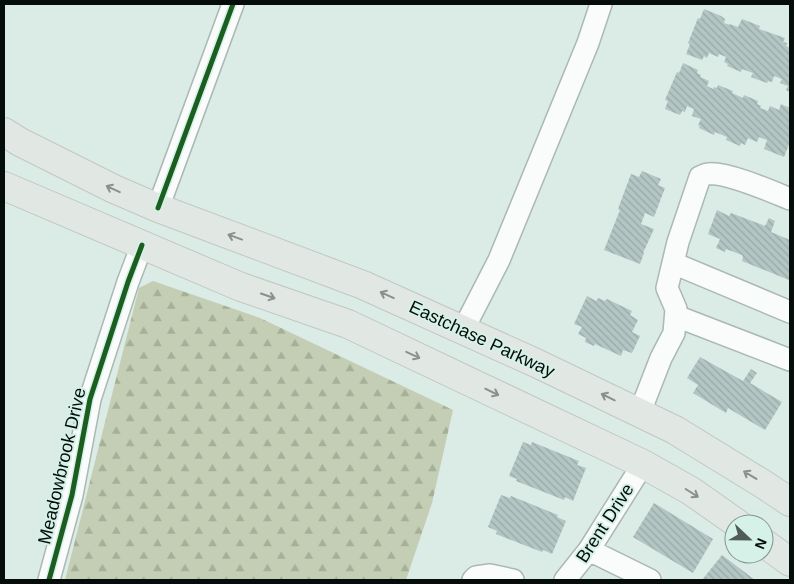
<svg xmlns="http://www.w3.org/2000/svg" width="794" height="584" viewBox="0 0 794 584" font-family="Arial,sans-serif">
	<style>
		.forest { fill: url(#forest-firs) }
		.building { fill: url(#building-back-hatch) }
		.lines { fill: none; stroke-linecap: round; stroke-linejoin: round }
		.minor-casing { stroke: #abb8b3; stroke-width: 24 }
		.major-casing { stroke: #c0c7c5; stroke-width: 30 }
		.minor { stroke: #fafcfb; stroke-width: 21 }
		.major { stroke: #e1e8e3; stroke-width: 28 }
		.cycleway-casing { stroke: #d5f1e8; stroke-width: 8 }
		.cycleway { stroke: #1b5e20; stroke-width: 5 }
		.oneway { stroke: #89908d }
		.labels { text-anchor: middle; stroke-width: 4; stroke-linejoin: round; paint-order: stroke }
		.street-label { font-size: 18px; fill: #050d0b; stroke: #d5f1e8 }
	</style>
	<defs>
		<pattern id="forest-firs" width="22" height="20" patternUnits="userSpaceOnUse" patternTransform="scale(1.25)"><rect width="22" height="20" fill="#c3ceb4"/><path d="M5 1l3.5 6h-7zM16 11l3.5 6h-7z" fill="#a6b099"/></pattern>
		<pattern id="building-back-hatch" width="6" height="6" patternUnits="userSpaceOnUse" patternTransform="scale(1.25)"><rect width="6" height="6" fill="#b3c6c4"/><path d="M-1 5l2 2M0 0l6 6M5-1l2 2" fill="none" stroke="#98a9a7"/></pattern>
	</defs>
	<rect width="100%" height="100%" fill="#dbebe6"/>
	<path class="forest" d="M 153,281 L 260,318 L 453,410 L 432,503 L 406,580 L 65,580 L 139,288 Z"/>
	<path class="building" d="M 704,9 L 721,16 L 725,19 L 724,23 L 730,25 L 730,24 L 738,27 L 742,19 L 760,26 L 759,29 L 785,38 L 783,42 L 787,43 L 786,46 L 790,48 L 790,92 L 786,90 L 788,86 L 780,83 L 782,79 L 774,76 L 772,82 L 768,81 L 767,83 L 751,77 L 753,73 L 742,69 L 741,72 L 727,66 L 728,64 L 724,62 L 726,57 L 719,54 L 718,57 L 709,53 L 707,58 L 704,56 L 702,60 L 686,54 L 690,44 L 688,43 L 698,18 L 700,19 Z
		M 683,63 L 698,70 L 697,73 L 701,75 L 700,77 L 709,81 L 707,86 L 713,89 L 714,87 L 717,88 L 718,85 L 733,91 L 732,93 L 743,98 L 744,95 L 758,101 L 757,104 L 761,106 L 760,108 L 768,111 L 770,106 L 779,110 L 781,104 L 790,108 L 790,142 L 784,157 L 764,149 L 767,140 L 759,137 L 757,142 L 748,138 L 745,145 L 741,143 L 740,146 L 726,140 L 727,137 L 715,132 L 714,135 L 699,128 L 700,126 L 698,125 L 701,119 L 692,116 L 694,109 L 687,106 L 685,112 L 682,111 L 680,115 L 665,109 L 668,101 L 665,100 L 677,72 L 679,73 Z
		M 642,171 L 661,179 L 658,185 L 665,188 L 654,217 L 645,213 L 641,224 L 654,229 L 643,253 L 644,253 L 640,264 L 604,250 L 620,210 L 618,209 L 631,174 L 639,177 Z
		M 717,210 L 729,216 L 731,213 L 765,226 L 769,218 L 775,221 L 771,232 L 790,240 L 789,280 L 742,261 L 743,257 L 742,255 L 726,249 L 725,252 L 716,248 L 720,239 L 708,234 Z
		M 587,296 L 596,301 L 598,298 L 605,301 L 607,299 L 632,311 L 630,315 L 638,320 L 632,332 L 640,336 L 632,353 L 623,350 L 621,356 L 595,344 L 594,346 L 585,342 L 586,338 L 578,334 L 582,327 L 574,324 Z
		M 700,357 L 743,381 L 751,369 L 757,373 L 750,383 L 782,402 L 765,430 L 728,408 L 726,413 L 693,393 L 698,385 L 687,378 Z
		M 523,442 L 531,445 L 532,442 L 579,461 L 577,465 L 586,468 L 573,501 L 565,497 L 564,500 L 516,481 L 517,479 L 509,476 Z
		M 501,495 L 510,498 L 511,496 L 558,515 L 557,517 L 566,521 L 552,554 L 543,550 L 542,552 L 496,534 L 497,531 L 488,527 Z
		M 654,503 L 713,539 L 693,573 L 633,537 Z
		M 722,555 L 755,580 L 702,580 Z"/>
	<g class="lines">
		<defs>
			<path id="minor" d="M 158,208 L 233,4
				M 673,263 L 790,312
				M 676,316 L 790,360
				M 463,330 L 499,260 L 588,43 L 601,4
				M 640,412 L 661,358 L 674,333 L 676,309 L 667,288 L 678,242 L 700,177 C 703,176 705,174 708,174 C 725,171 773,192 790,199
				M 589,550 L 650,580
				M 49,580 L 72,495 L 90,399 L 128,282 L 142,245
				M 473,580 L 476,577 L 490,575 L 513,580
				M 565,580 L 589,550 L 643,464"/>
			<path id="major" d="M 4,132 L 20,142 L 114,189 L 158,208 L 363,285 L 536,363 L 675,430 L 763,484 L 790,502
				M 4,186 L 241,287 L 348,324 L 643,464 L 691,491 L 738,524
				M 764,543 L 790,562"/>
		</defs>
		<use href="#minor" class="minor-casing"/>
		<use href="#major" class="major-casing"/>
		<use href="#minor" class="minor"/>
		<use href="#major" class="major"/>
		<defs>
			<path id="cycleway" d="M 158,208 L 233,4
				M 49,580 L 72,495 L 90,399 L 128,282 L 142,245"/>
		</defs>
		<use href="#cycleway" class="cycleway-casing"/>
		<use href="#cycleway" class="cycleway"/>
	</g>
	<defs><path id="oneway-shaft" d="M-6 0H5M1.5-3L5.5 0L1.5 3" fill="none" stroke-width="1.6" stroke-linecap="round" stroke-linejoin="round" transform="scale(1.25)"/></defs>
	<g class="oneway">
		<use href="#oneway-shaft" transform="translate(113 189) rotate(-155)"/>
		<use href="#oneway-shaft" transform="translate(235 237) rotate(-160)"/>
		<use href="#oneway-shaft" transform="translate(387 295) rotate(-156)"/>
		<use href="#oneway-shaft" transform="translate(268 296) rotate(19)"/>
		<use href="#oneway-shaft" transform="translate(413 355) rotate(25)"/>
		<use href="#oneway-shaft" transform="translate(492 392) rotate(26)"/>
		<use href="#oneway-shaft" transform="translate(608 397) rotate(-154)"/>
		<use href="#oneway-shaft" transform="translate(750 475) rotate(-149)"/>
		<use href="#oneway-shaft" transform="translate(692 493) rotate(32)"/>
	</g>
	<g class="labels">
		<g class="street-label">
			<text transform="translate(482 339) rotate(25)" y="6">Eastchase Parkway</text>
			<text transform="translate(62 466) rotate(-77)" y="6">Meadowbrook Drive</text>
			<text transform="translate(605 523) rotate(-57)" y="6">Brent Drive</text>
		</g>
	</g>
	<rect width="794" height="584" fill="none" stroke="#050d0b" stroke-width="10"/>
	<g transform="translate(749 539) rotate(112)"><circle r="24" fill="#d5f1e8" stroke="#829690"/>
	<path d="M0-4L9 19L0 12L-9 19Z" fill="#505b58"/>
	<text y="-8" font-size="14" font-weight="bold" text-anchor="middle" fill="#050d0b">N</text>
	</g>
</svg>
